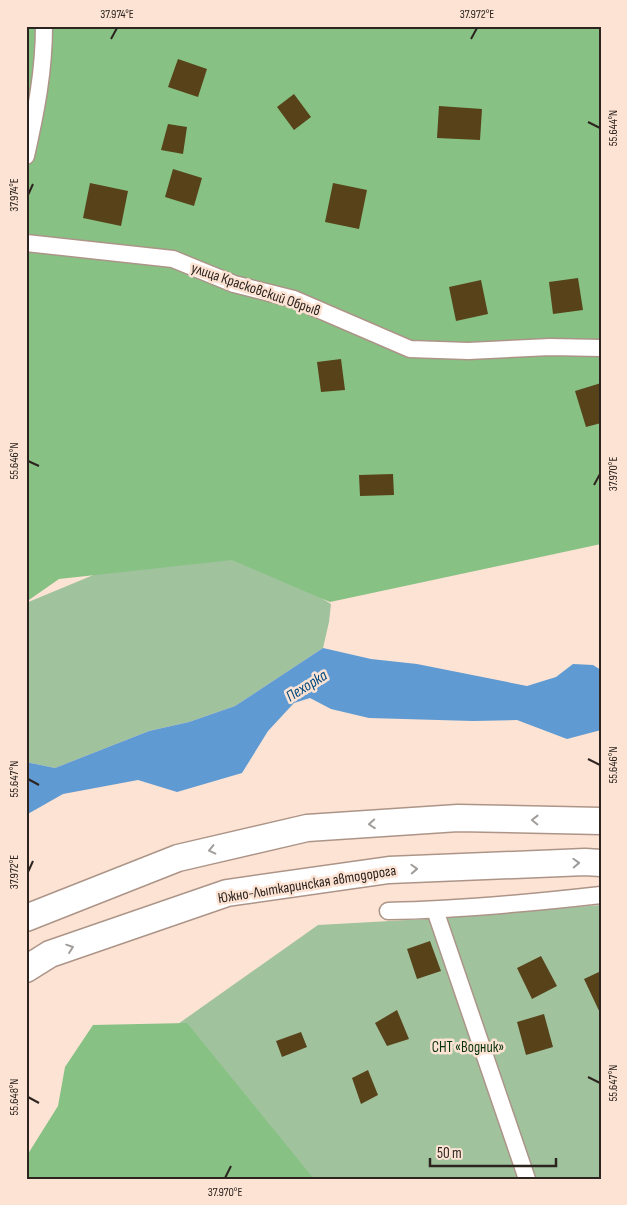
<svg xmlns="http://www.w3.org/2000/svg" width="627" height="1205" viewBox="0 0 627 1205" font-family="'Sofia Sans Condensed',sans-serif">
	<style>
		.green { fill: #a0c39e }
		.forest { fill: #87c184 }
		.water { fill: #5f9ad2 }
		.building { fill: #58421a }
		.lines { fill: none; stroke-linecap: round; stroke-linejoin: round }
		.minor-casing { stroke: #ac9588; stroke-width: 19 }
		.primary-casing { stroke: #ac9588; stroke-width: 29 }
		.minor { stroke: #fff; stroke-width: 16 }
		.primary { stroke: #fff; stroke-width: 26 }
		.oneway { stroke: #a09c9a }
		.ticks { fill: none; stroke: #2d241f; stroke-width: 2 }
		.labels { text-anchor: middle; stroke-width: 5; stroke-linejoin: round; paint-order: stroke }
		.street-label { font-size: 15px; fill: #2d241f; stroke: #fce3d4 }
		.park-label { font-size: 15px; fill: #0a340c; stroke: #fce3d4 }
		.water-label { font-size: 16px; font-style: italic; fill: #00487d; stroke: #fce3d4 }
		.neatline { fill: none; stroke: #2d241f; stroke-width: 2 }
		.ticks-label { font-size: 12px; text-anchor: middle; fill: #2d241f }
	</style>
	<rect width="100%" height="100%" fill="#fce3d4"/>
	<path class="green" d="M 209,527 L 331,604 L 329,622 L 323,648 L 235,706 L 189,722 L 149,731 L 55,768 L 26,762 L 26,603 Z
		M 601,905 L 601,1179 L 282,1179 L 161,1036 L 318,925 L 426,919 Z"/>
	<path class="forest" d="M 26,26 L 601,26 L 601,544 L 330,602 L 232,560 L 59,579 L 26,602 Z
		M 187,1023 L 314,1179 L 26,1179 L 26,1157 L 58,1106 L 65,1067 L 93,1025 Z"/>
	<path class="water" d="M 323,648 L 371,659 L 417,664 L 527,686 L 556,677 L 573,664 L 593,665 L 601,670 L 601,730 L 567,739 L 517,720 L 473,721 L 369,718 L 331,709 L 310,698 L 294,703 L 268,731 L 242,773 L 177,792 L 138,780 L 63,794 L 26,815 L 26,762 L 55,768 L 149,731 L 189,722 L 235,706 Z"/>
	<path class="building" d="M 178,59 L 207,69 L 198,97 L 168,87 Z
		M 294,94 L 311,117 L 294,130 L 277,107 Z
		M 439,106 L 482,109 L 480,140 L 437,138 Z
		M 168,124 L 187,127 L 183,154 L 161,150 Z
		M 173,169 L 202,178 L 194,206 L 165,197 Z
		M 90,183 L 128,191 L 121,226 L 83,218 Z
		M 333,183 L 367,190 L 359,229 L 325,222 Z
		M 578,278 L 583,310 L 553,314 L 549,282 Z
		M 481,280 L 488,314 L 456,321 L 449,287 Z
		M 341,359 L 345,390 L 321,392 L 317,362 Z
		M 601,383 L 601,423 L 586,427 L 575,391 Z
		M 393,474 L 394,495 L 360,496 L 359,475 Z
		M 430,941 L 441,971 L 417,979 L 407,949 Z
		M 541,956 L 557,986 L 532,999 L 517,968 Z
		M 601,971 L 601,1015 L 584,979 Z
		M 397,1010 L 409,1039 L 387,1046 L 375,1023 Z
		M 544,1014 L 553,1047 L 526,1055 L 517,1022 Z
		M 301,1032 L 307,1047 L 282,1057 L 276,1041 Z
		M 368,1070 L 378,1095 L 361,1104 L 352,1078 Z"/>
	<g class="lines">
		<defs>
			<path id="minor" d="M 26,156 C 36,112 44,71 44,26
				M 26,243 L 173,259 L 234,284 L 294,299 L 410,349 L 468,351 L 550,347 L 601,348
				M 435,910 L 527,1179
				M 388,911 C 460,910 530,903 601,895"/>
			<path id="primary" d="M 26,918 L 178,858 L 307,828 L 458,818 L 601,821
				M 26,969 L 50,954 L 227,893 L 389,870 L 585,862 L 601,863"/>
		</defs>
		<use href="#minor" class="minor-casing"/>
		<use href="#primary" class="primary-casing"/>
		<use href="#minor" class="minor"/>
		<use href="#primary" class="primary"/>
	</g>
	<defs><path id="oneway-chevron" d="M-2-3.5L2.5 0L-2 3.5" fill="none" stroke-width="1.6" stroke-linecap="round" stroke-linejoin="round" transform="scale(1.25)"/></defs>
	<g class="oneway">
		<use href="#oneway-chevron" transform="translate(535 820) rotate(-179)"/>
		<use href="#oneway-chevron" transform="translate(372 824) rotate(176)"/>
		<use href="#oneway-chevron" transform="translate(212 850) rotate(167)"/>
		<use href="#oneway-chevron" transform="translate(576 863) rotate(-2)"/>
		<use href="#oneway-chevron" transform="translate(414 869) rotate(-2)"/>
		<use href="#oneway-chevron" transform="translate(70 948) rotate(-19)"/>
	</g>
	<path class="ticks" d="M 111,39 L 117,28M 471,39 L 477,28M 588,122 L 600,128M 28,195 L 33,184M 28,461 L 39,466M 594,485 L 600,474M 588,759 L 600,765M 28,779 L 39,785M 28,872 L 33,861M 588,1077 L 600,1083M 28,1097 L 39,1103M 225,1178 L 231,1166"/>
	<g class="labels">
		<g class="street-label">
			<text transform="translate(256 289) rotate(19)" y="5">улица Красковский Обрыв</text>
			<text transform="translate(307 884) rotate(-9)" y="5">Южно-Лыткаринская автодорога</text>
		</g>
		<g class="park-label">
			<text x="468" y="1052">СНТ «Водник»</text>
		</g>
		<g class="water-label">
			<text transform="translate(306 685) rotate(-32)" y="6">Пехорка</text>
		</g>
	</g>
	<rect width="627" height="1205" fill="none" stroke="#fce3d4" stroke-width="55"/>
	<path d="M430 1158v8h126v-8" fill="none" stroke="#2d241f" stroke-width="2.5"/>
	<text x="437" y="1158" font-size="15" fill="#2d241f" stroke="#fce3d4" stroke-width="4" paint-order="stroke">50 m</text>
	<rect x="28" y="28" width="572" height="1150" class="neatline"/>
	<g class="ticks-label">
		<text x="117" y="18">37.974°E</text>
		<text x="477" y="18">37.972°E</text>
		<text transform="translate(613 128) rotate(-90)" y="4">55.644°N</text>
		<text transform="translate(14 195) rotate(-90)" y="4">37.974°E</text>
		<text transform="translate(14 461) rotate(-90)" y="4">55.646°N</text>
		<text transform="translate(613 474) rotate(-90)" y="4">37.970°E</text>
		<text transform="translate(613 765) rotate(-90)" y="4">55.646°N</text>
		<text transform="translate(14 779) rotate(-90)" y="4">55.647°N</text>
		<text transform="translate(14 872) rotate(-90)" y="4">37.972°E</text>
		<text transform="translate(613 1083) rotate(-90)" y="4">55.647°N</text>
		<text transform="translate(14 1097) rotate(-90)" y="4">55.648°N</text>
		<text x="225" y="1196">37.970°E</text>
	</g>
</svg>
